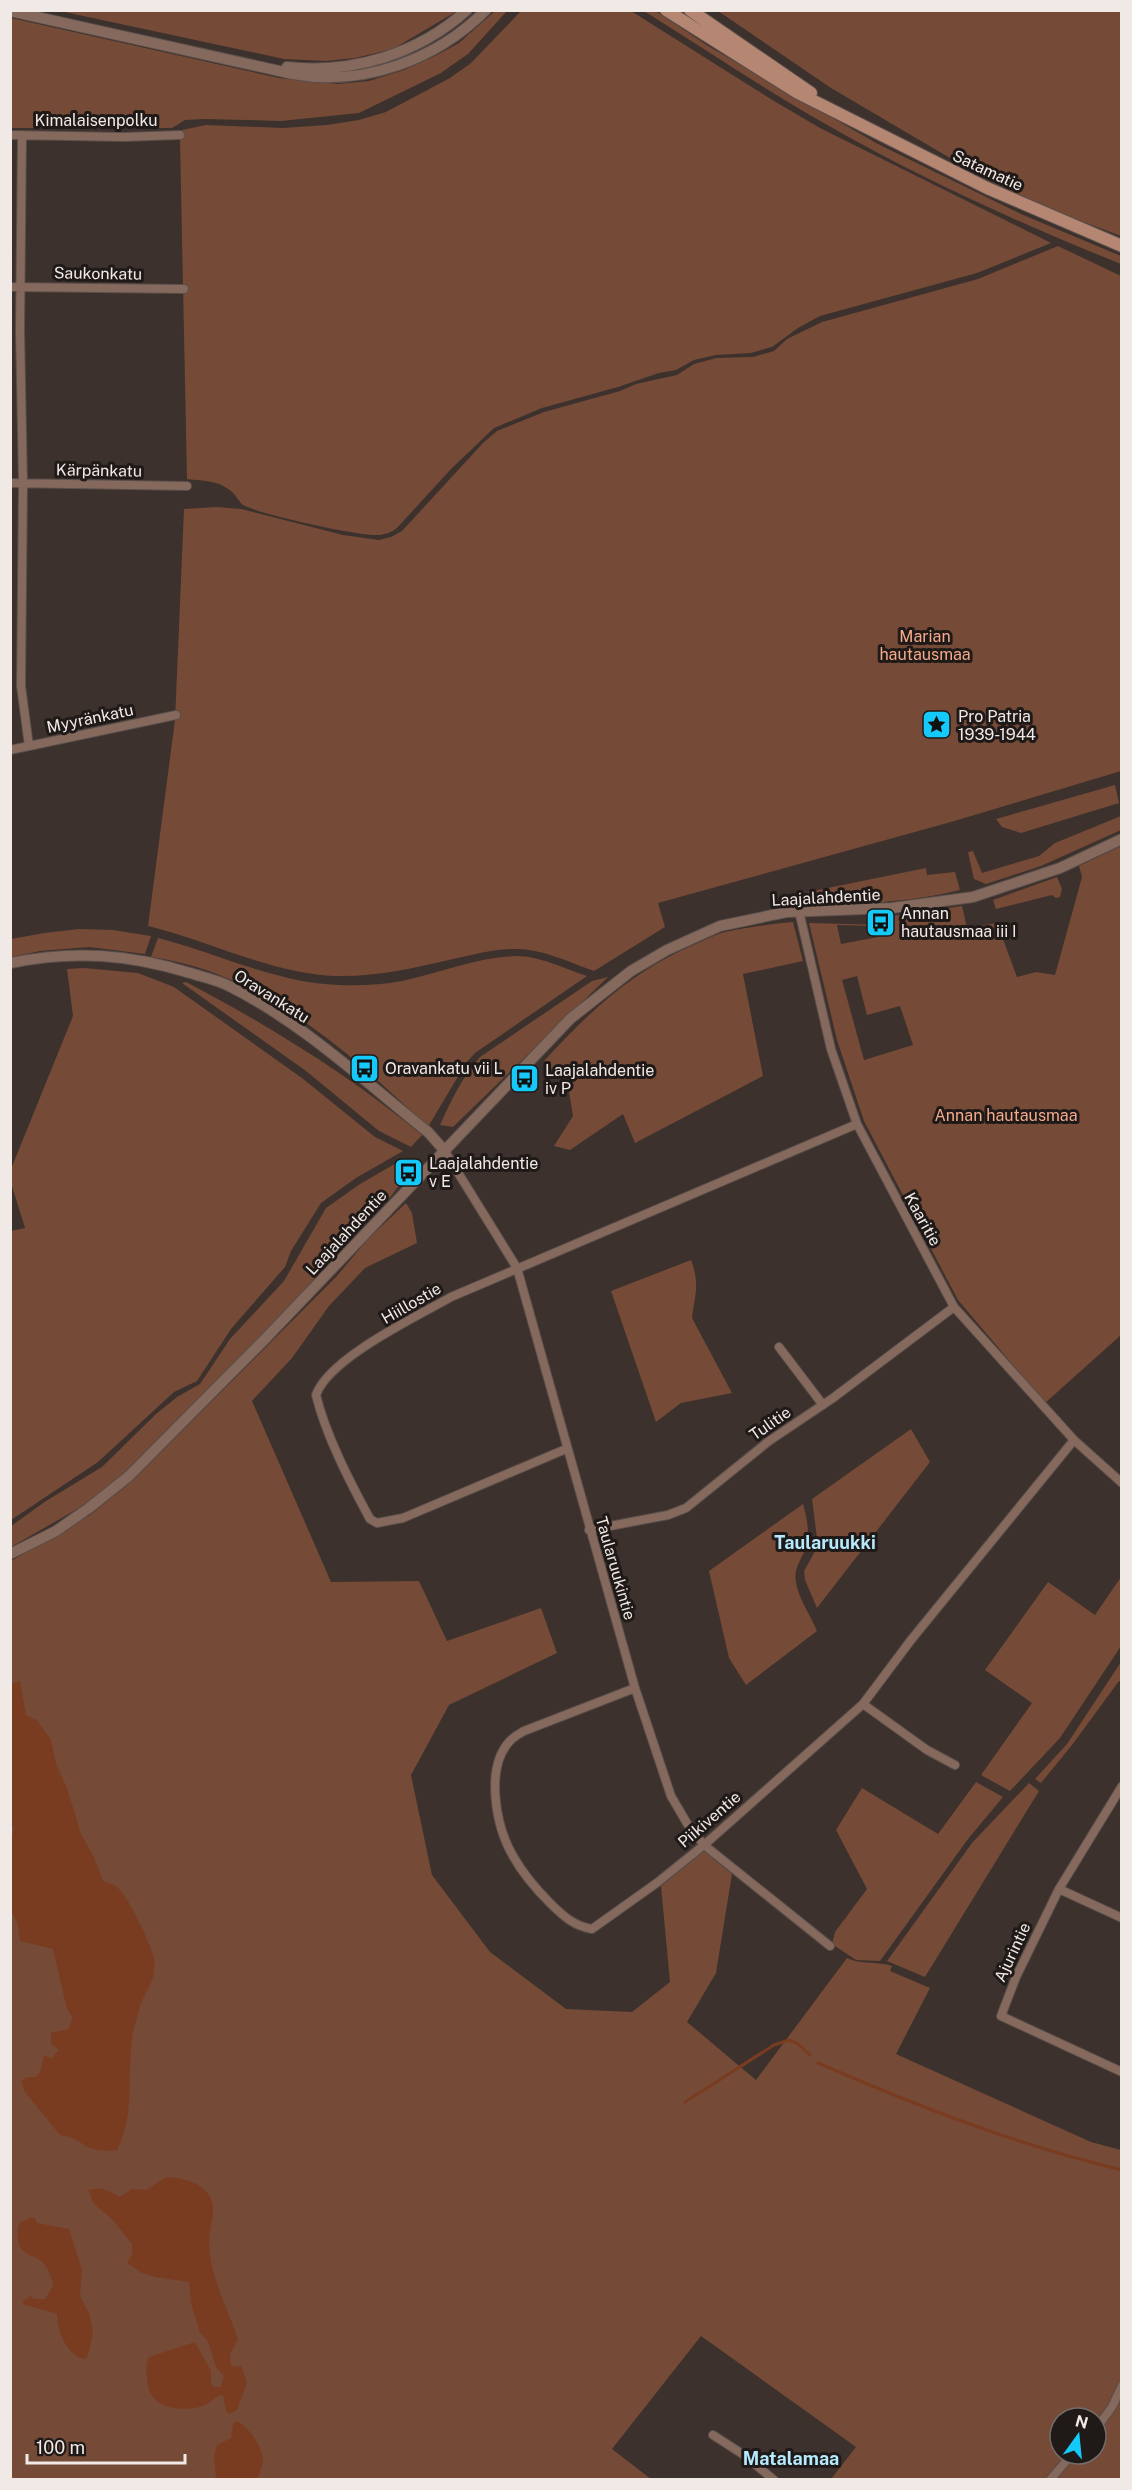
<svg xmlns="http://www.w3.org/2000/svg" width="1132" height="2490" viewBox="0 0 1132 2490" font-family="'Public Sans',sans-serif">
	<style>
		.green { fill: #754a37; fill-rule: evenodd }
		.water { fill: #7a3c20 }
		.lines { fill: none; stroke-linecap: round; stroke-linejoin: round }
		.stream { stroke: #7a3c20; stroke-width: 3 }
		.minor-casing { stroke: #594e4a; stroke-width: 10 }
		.tertiary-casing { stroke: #594e4a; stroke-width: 12 }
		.secondary-casing { stroke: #594e4a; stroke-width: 14 }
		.minor { stroke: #86695d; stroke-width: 8 }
		.tertiary { stroke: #86695d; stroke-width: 10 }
		.secondary { stroke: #b58672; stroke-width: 12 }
		.labels { text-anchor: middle; stroke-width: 6; stroke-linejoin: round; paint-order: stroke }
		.street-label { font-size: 16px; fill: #f1e9e6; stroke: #1f1a18 }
		.park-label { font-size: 16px; fill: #f5aa8a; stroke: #1f1a18 }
		.poi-label { font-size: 16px; fill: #f1e9e6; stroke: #1f1a18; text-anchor: start }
		.neighbourhood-label { font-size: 18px; font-weight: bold; fill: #b5e9fe; stroke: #1f1a18 }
	</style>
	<rect width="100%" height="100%" fill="#3c312c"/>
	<path class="green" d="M 60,11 L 457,11 L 393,49 L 355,58 L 325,61 L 284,59 Z
		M 495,11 L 507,11 L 468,54 L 455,63 L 441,73 L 359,113 L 281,121 L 205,119 L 185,120 L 172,128 L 11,128 L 11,18 L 279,78 L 338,84 L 369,81 L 404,70 L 437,55 L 459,43 Z
		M 521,11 L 631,11 L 774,101 L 820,128 L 1051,243 L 977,273 L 820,316 L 798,328 L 772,347 L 751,353 L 716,355 L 694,360 L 676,370 L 659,373 L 618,387 L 542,408 L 494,428 L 451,469 L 397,528 C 392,532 386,534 380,535 C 361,537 259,514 243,505 C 239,502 236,495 231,491 C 218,480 204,481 187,479 L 180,141 L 182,130 L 206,125 L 283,128 L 327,125 L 359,120 L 386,112 L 450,78 L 471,63 Z
		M 644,11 L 656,11 L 708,46 L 878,144 L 1021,214 L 1121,256 L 1121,264 C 1019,223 917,177 822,122 C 761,87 703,48 644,11 Z
		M 718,11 L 1121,11 L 1121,236 L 1057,212 L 989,181 L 831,88 Z
		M 1058,246 L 1121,276 L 1121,771 L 951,822 L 658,903 L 665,927 L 594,971 C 569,962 542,949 516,949 C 495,948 473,955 453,959 C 414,968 376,977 336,976 C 272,974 210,941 148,926 L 175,720 L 184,509 L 216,507 L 241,509 L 343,535 L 379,540 L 391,537 L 402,531 L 483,443 L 497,431 L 544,412 L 620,391 L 636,384 L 677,375 L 694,364 L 716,358 L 753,357 L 774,351 L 787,339 L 822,322 L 978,279 Z
		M 1115,785 L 1119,803 L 1021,833 L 1002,827 L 996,819 Z
		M 1121,816 L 1121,830 L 1041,866 L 986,884 L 974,879 L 968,852 L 973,851 L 982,873 L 1039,856 L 1055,843 Z
		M 1121,846 L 1121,1335 L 1045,1403 L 958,1300 L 864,1121 L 837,1040 L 809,923 L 885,925 L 885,917 L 962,906 L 967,928 L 997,923 L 1017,977 L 1036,972 L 1055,975 L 1082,877 L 1079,866 ZM 837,925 L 875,926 L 878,937 L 841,944 ZM 857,976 L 867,1015 L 900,1006 L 913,1045 L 864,1060 L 842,980 Z
		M 926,868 L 927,875 L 955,872 L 960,890 C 910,903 857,903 805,907 L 803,893 Z
		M 1057,877 L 1062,889 L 1060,897 L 1056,898 L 1052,895 L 996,909 L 993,900 Z
		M 793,922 L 803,961 L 743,974 L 763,1076 L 635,1143 L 623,1114 L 570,1150 L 554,1146 L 573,1116 L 568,1086 L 544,1061 C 587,1014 631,972 691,946 C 702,942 713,935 725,932 C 747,927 770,924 793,922 Z
		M 79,929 L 113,930 L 151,936 L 145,954 L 89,947 L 40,951 L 11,957 L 11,939 L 44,933 Z
		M 158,938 C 217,953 277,983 338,985 C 359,986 381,985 402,981 C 440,973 478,957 517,956 C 540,956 565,969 587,976 L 475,1053 L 466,1063 L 428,1127 C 350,1053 262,972 151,957 Z
		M 84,968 L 138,973 L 174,987 L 302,1078 L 375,1137 L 403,1151 L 356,1178 L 321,1203 L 291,1251 L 285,1267 L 231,1329 L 197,1381 L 174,1392 L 98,1462 L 11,1520 L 11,1231 L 25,1228 L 11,1183 L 11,1169 L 73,1016 L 67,969 Z
		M 608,977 L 453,1127 L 440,1125 C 451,1101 462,1077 480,1057 L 592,981 Z
		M 186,982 C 270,1026 349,1075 422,1135 L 411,1147 L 379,1131 L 306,1071 L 182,983 Z
		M 405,1158 L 403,1180 L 392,1195 L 267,1330 L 125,1472 L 86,1504 L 11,1547 L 11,1526 L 46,1501 L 102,1467 L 156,1414 L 177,1397 L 200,1384 L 230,1339 L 284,1281 L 326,1208 L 360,1184 Z
		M 406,1203 L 412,1213 L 417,1243 L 365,1268 L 329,1306 L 292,1358 L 252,1401 L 331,1582 L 419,1581 L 447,1641 L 541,1608 L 557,1653 L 449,1705 L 411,1775 L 432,1875 L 490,1952 L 566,2009 L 632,2012 L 670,1982 L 661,1886 L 704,1851 L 732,1874 L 716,1973 L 687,2022 L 756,2080 L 847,1958 C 862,1965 877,1961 892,1966 L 890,1971 L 930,1988 L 896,2054 L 1091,2142 L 1121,2150 L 1121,2479 L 831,2479 L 856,2447 L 701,2336 L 612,2449 L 651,2479 L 11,2479 L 11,1561 L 90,1515 L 132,1481 L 336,1277 L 368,1239 ZM 1060,2418 L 1096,2418 L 1096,2454 L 1060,2454 Z
		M 691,1260 C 700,1284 695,1294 692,1318 L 732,1393 L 681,1403 L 656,1422 L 611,1291 Z
		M 911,1429 L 930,1462 L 817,1608 L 805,1580 L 804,1571 L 814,1553 L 817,1538 L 812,1499 Z
		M 803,1504 C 807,1518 810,1532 806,1546 C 803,1559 793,1567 796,1582 C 798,1598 811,1616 817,1631 L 746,1685 L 729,1658 L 709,1571 Z
		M 1121,1577 L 1121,1646 L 1060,1738 L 1010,1791 L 981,1775 L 1032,1703 L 985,1670 L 1048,1582 L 1095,1615 Z
		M 1121,1662 L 1121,1682 L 1119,1681 L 1072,1745 L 1041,1783 L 1035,1779 L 1067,1744 Z
		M 976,1782 L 1003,1797 L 968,1839 L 880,1961 L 856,1960 L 832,1944 L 835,1932 L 867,1889 L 836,1830 L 862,1788 L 938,1834 Z
		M 1029,1783 L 1039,1791 L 925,1977 L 887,1961 L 972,1843 Z"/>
	<path class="water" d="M 20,1681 L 26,1715 L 37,1720 L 51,1740 L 56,1764 L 67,1788 L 81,1834 L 93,1855 L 103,1881 C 107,1883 113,1884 116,1886 C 127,1894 152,1946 154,1959 C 157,1979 147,1988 140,2006 C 138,2013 136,2021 134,2028 C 125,2071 137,2111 117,2150 C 82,2154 86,2139 60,2135 L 25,2092 L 21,2081 L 27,2077 L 36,2077 L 40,2072 L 44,2056 L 52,2058 L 59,2050 L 51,2044 L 51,2033 L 68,2029 L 73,2018 L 67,2009 L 53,1949 L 20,1941 L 17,1922 L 11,1911 L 11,1842 L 14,1828 L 10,1823 L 10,1684 Z
		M 166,2177 C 182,2178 201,2181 210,2197 C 217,2210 209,2228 209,2242 C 210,2277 227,2307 238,2339 L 230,2355 L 231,2365 L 234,2367 L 241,2366 L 247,2382 L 237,2410 L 229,2414 L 226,2411 L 223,2395 C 213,2396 211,2404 203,2406 C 185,2412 151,2410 148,2385 C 147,2376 144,2366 149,2357 L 195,2342 L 211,2371 L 211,2384 L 215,2387 L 221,2387 L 224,2376 L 216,2367 L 208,2341 L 200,2333 L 191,2303 L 189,2282 L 155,2277 L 142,2273 L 127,2263 L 132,2254 L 132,2244 L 113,2220 L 94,2204 L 88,2190 C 102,2187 108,2190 120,2197 L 132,2189 L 146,2190 Z
		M 32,2217 L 35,2218 L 37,2223 L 69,2229 L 82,2270 L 80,2296 L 90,2315 L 93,2333 L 88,2355 L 85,2359 C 67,2356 57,2331 57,2314 L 23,2304 L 24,2300 L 31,2296 L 34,2299 L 45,2299 L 53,2286 C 51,2276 48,2266 40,2260 C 36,2257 31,2256 27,2254 C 16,2248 16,2231 20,2222 Z
		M 236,2421 C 246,2423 264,2449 263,2460 C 262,2467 259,2473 258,2479 L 216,2479 L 214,2456 L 217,2445 L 231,2438 L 233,2424 Z"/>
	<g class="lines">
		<path class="stream" d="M 818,2063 C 917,2106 1017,2145 1122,2170
			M 685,2102 L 774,2045 L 789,2040 L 797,2043 L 810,2055"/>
		<defs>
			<path id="minor" d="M 10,135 L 124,137 L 180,135
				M 22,135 L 20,331 L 23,483 L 21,686 L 29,746
				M 10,287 L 184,289
				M 10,483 L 187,486
				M 10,750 L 176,715
				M 799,911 L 831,1049 L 857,1124 L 954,1307 L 1074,1440 L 1122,1483
				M 444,1150 L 517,1268 L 635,1688 L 671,1796 L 688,1825 L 704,1845 L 830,1946
				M 779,1347 L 823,1405
				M 566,1449 L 403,1518 L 377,1523 L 370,1519 C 350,1482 326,1436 316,1395 C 329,1358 416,1317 451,1297 L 857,1124
				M 589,1530 L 668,1515 L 686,1508 L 769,1441 L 833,1398 L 954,1307
				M 635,1688 L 524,1731 C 519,1734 513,1737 509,1742 C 485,1769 496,1827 513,1856 C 523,1874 536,1889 550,1903 C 563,1916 574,1926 592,1929 L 658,1882 L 704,1845 L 863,1704 L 911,1640 L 1074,1440
				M 863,1704 L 927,1750 L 955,1765
				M 1122,1786 L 1059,1889 L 1016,1977 L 1001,2016 L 1122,2072
				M 1059,1889 L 1122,1918
				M 1096,2429 L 1112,2407 L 1122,2386
				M 713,2435 L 744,2455 L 774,2480
				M 1050,2480 L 1072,2454"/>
			<path id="tertiary" d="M 10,11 L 293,74 C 363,87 436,60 486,10
				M 287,67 C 353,74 418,54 467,10
				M 10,963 C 74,950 129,954 190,973 C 203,977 217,980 229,986 C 303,1023 364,1081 428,1132 L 444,1150
				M 10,1554 L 56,1531 L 89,1508 L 129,1476 L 266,1338 L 570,1019 L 631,971 L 667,950 L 720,926 L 787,912 L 892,908 L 973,897 L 1060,868 L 1122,839"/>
			<path id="secondary" d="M 666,10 L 798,93 L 987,188 L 1122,246
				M 690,10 L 811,93"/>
		</defs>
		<use href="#minor" class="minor-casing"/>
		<use href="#tertiary" class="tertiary-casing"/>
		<use href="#secondary" class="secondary-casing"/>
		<use href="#minor" class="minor"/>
		<use href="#tertiary" class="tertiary"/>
		<use href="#secondary" class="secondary"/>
	</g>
	<defs>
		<symbol id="sight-square" viewBox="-11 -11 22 22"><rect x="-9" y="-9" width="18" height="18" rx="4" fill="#14cafb" stroke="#1f1a18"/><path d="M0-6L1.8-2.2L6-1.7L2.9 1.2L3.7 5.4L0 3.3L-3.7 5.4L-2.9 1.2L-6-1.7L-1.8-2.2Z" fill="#111"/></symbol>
		<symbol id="bus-square" viewBox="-11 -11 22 22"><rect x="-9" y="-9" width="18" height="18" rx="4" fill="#14cafb" stroke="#1f1a18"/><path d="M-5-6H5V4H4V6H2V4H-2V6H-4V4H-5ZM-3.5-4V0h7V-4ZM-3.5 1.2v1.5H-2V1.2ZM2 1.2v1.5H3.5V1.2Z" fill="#111"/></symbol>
	</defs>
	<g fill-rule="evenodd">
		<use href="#sight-square" x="920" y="708" width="33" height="33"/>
		<use href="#bus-square" x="864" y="906" width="33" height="33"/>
		<use href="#bus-square" x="348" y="1052" width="33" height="33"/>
		<use href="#bus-square" x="508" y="1062" width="33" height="33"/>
		<use href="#bus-square" x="392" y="1156" width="33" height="33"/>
	</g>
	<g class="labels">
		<g class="street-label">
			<text x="96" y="126">Kimalaisenpolku</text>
			<text transform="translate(988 170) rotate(25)" y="6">Satamatie</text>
			<text transform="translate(98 273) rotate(1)" y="6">Saukonkatu</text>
			<text transform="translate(99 470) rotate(1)" y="6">Kärpänkatu</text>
			<text transform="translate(90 718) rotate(-12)" y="6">Myyränkatu</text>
			<text transform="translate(826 897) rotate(-3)" y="6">Laajalahdentie</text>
			<text transform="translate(272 996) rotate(32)" y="6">Oravankatu</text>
			<text transform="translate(923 1219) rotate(61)" y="6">Kaaritie</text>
			<text transform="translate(346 1232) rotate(-47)" y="6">Laajalahdentie</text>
			<text transform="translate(411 1303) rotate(-30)" y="6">Hiillostie</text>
			<text transform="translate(770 1423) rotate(-35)" y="6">Tulitie</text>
			<text transform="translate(616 1568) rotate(74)" y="6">Taularuukintie</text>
			<text transform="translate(709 1819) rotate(-41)" y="6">Piikiventie</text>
			<text transform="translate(1012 1952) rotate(-65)" y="6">Ajurintie</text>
		</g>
		<g class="park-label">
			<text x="925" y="642">Marian<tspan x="925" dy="18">hautausmaa</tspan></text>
			<text x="1006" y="1121">Annan hautausmaa</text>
		</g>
		<g class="poi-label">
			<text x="958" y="722">Pro Patria<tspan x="958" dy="18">1939-1944</tspan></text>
			<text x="901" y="919">Annan<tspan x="901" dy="18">hautausmaa iii I</tspan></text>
			<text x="385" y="1074">Oravankatu vii L</text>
			<text x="545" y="1076">Laajalahdentie<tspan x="545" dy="18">iv P</tspan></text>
			<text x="429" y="1169">Laajalahdentie<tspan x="429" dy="18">v E</tspan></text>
		</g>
		<g class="neighbourhood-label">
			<text x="825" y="1549">Taularuukki</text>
			<text x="791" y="2465">Matalamaa</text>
		</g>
	</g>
	<rect width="1132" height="2490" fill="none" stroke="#f1e9e6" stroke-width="24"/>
	<g transform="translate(1078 2436) rotate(15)"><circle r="28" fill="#1f1a18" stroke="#736d6a" stroke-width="1.5"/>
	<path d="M0-4.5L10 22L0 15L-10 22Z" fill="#14cafb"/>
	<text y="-9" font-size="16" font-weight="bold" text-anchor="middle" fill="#f1e9e6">N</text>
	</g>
	<path d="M27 2454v9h158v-9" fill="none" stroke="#f1e9e6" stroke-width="3"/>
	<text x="36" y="2454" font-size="18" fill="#f1e9e6" stroke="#1f1a18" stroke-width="4.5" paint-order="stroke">100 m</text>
</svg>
